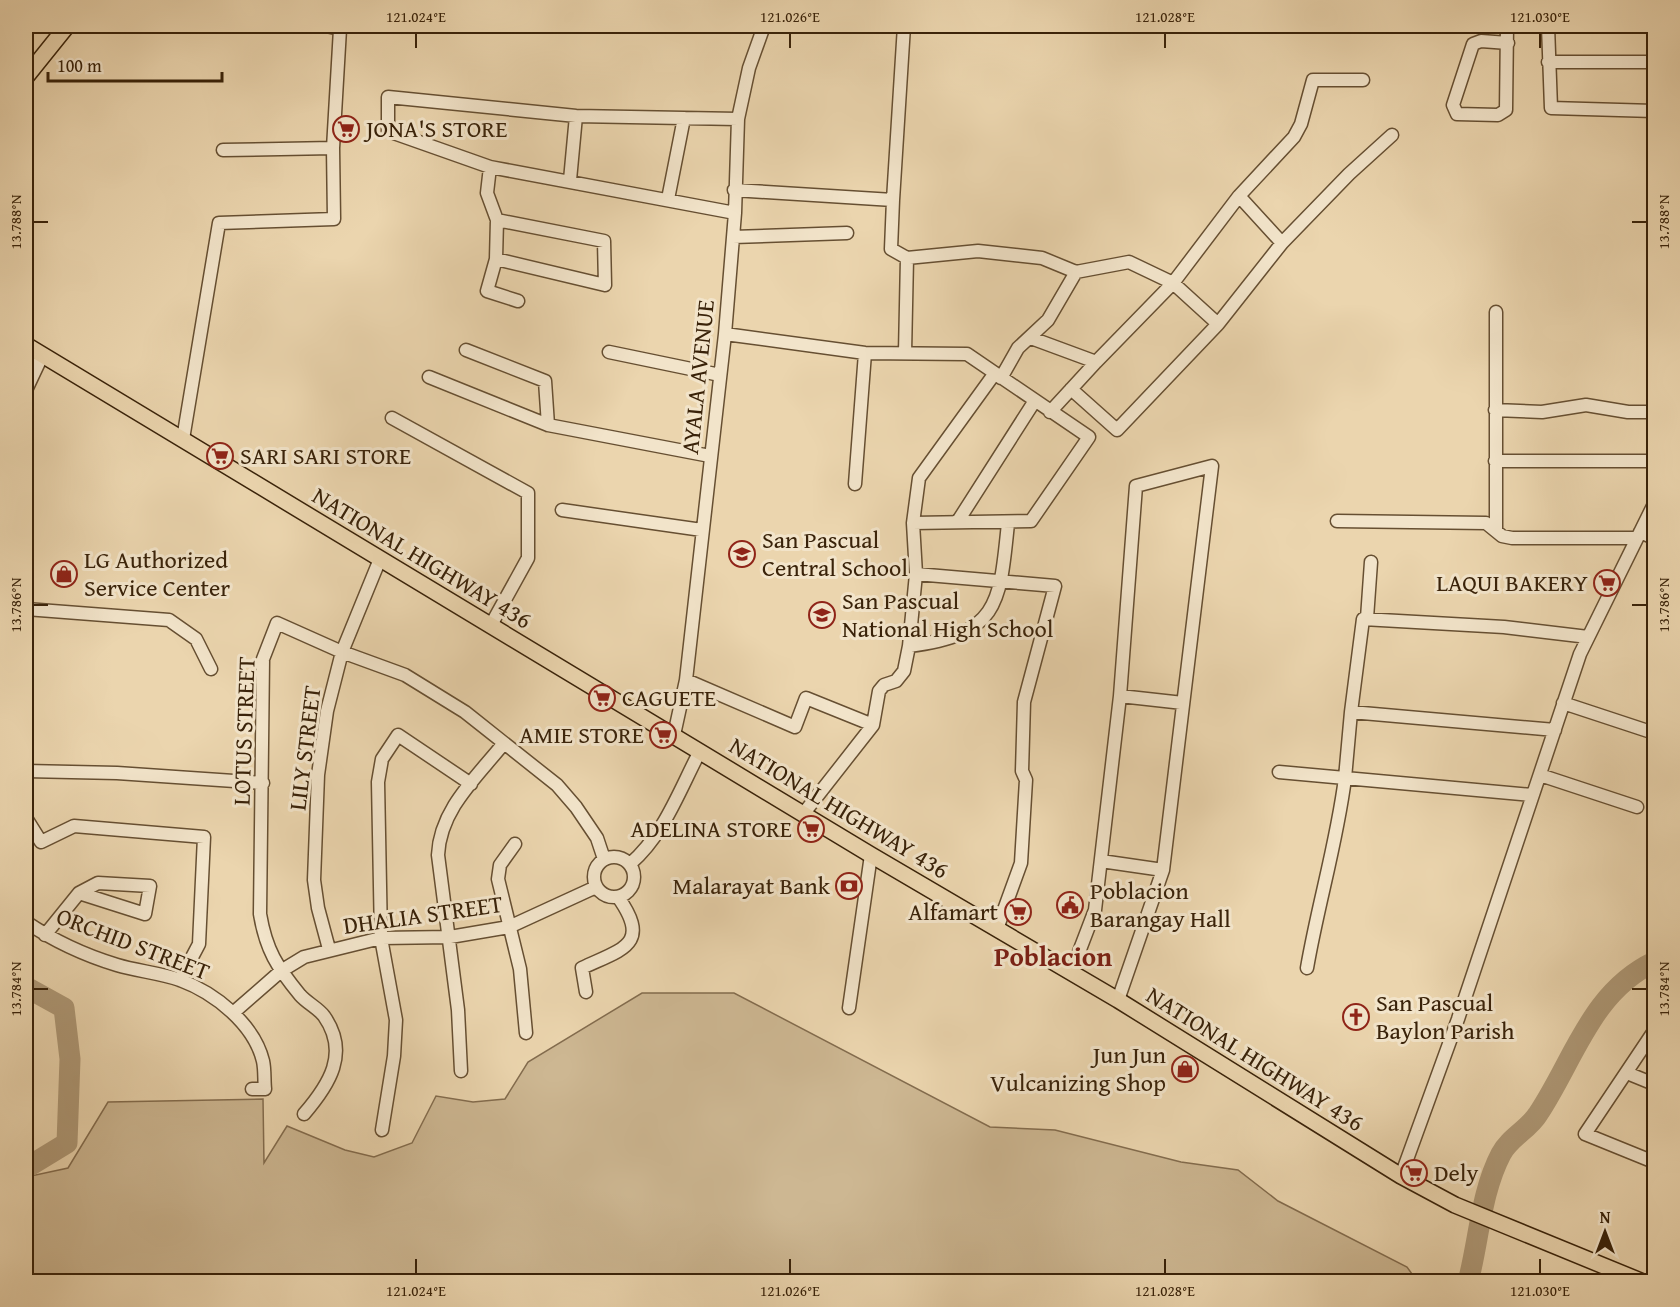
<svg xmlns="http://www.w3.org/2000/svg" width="1680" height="1307" viewBox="0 0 1680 1307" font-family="'Gentium Book Plus',serif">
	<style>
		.grass { fill: #cdb792; stroke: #836c4e; stroke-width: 1.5 }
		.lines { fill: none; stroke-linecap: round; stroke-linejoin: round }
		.river { stroke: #ae9876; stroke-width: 21 }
		.minor-casing { stroke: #664f32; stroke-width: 15 }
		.major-casing { stroke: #392209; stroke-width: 18 }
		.minor { stroke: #f2e4ca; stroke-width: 12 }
		.major { stroke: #ebd5ae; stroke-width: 15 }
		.ticks { fill: none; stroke: #392209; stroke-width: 2 }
		.labels { text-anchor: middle; stroke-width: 6; stroke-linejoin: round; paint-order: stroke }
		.poi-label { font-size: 24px; fill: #392209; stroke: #f2e4ca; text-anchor: start }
		.street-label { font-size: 24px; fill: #392209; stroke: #f2e4ca }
		.quarter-label { font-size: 27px; font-weight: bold; fill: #7a1f14; stroke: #f2e4ca }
		.neatline { fill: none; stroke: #392209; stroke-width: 2 }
		.ticks-label { font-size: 15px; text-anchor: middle; fill: #392209 }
	</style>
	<rect width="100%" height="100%" fill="#ebd5ae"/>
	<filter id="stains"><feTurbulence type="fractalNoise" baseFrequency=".00333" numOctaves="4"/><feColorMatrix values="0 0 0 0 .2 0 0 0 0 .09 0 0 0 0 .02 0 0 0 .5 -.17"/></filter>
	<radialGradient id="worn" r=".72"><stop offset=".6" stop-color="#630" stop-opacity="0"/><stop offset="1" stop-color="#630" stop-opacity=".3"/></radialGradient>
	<path class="grass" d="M 642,993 L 734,993 L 990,1127 L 1055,1130 L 1181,1162 L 1238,1170 L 1278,1201 L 1407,1267 L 1417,1281 L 26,1281 L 26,1177 L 68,1168 L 108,1102 L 263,1099 L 264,1163 L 287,1126 L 345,1150 L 374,1157 L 412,1143 L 436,1096 L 473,1102 L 505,1099 L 528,1062 Z"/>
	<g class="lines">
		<path class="river" d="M 26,987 L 64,1008 L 70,1059 L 67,1143 L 26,1168
			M 1468,1282 C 1479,1240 1481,1192 1501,1154 C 1509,1138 1529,1129 1538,1114 C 1574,1060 1591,992 1654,962"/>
		<defs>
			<path id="minor" d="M 1507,26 L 1506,110 L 1498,115 L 1457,114 L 1453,105 L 1473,44 L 1481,41 L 1508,43
				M 1548,26 L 1551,108 L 1654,111
				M 1548,62 L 1654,62
				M 223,150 L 333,148
				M 490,167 L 735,213
				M 570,180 L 576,116
				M 734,190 L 893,200 L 904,26
				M 1239,196 L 1294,137 L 1301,124 L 1313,80 L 1363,80
				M 668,199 L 684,118
				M 893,200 L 891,249 L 907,258 L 905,353
				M 733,237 L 847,233
				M 1282,243 L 1349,174 L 1392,135
				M 907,258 L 978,251 L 1042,258 L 1076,272 L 1048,320 L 1018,348 L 1001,378
				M 496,259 L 605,285 L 604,241 L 497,220
				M 518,301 L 487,291 L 496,259 L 497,220 L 487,193 L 490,167 L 388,131 L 388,97 L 576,116 L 738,119
				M 1496,312 L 1496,530
				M 725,334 L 865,353 L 967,354 L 1089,437 L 1031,521 L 913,523
				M 1031,338 L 1096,362 L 1173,283 L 1239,196 L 1282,243 L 1218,324 L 1173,283 L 1129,262 L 1076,272
				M 466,350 L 545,381 L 548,425
				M 609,352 L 720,375
				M 429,377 L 548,425 L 710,456
				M 1071,389 L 1117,430 L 1218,324
				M 26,390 L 42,356
				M 1495,410 L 1542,412 L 1586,405 L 1628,412 L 1654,412
				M 1050,412 L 1096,362
				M 392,418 L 528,493 L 528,558 L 491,625
				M 183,439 L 219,223 L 334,219 L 333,148 L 340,29 L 326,26
				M 1495,461 L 1654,461
				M 855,484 L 865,353
				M 562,510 L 702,530
				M 958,521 L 1034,402
				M 1337,521 L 1486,523 L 1502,536 L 1512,538 L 1636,538
				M 1640,532 L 1654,538
				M 916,574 L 1055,586 L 1024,702 L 1022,771 L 1026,780 L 1021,863 L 997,929
				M 26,609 L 169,620 L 196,639 L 211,669
				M 1367,618 L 1371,562
				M 909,646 L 916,574 L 913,523 L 919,478 L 995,373
				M 686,680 L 795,727 L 806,698 L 873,725
				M 1120,696 L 1183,703
				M 1563,703 L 1654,733
				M 1351,712 L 1363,619 L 1504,627 L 1588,637
				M 674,735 L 686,680 L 725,334 L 735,213 L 738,119 L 749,68 L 764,26
				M 26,771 L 117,773 L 263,783
				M 1279,772 L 1345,778 C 1337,842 1318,904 1307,968
				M 1540,775 L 1637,807
				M 1532,795 L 1345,778 L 1351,712 L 1555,730
				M 804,813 L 873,725 L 879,691 L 884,685 L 896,681 L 904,671 L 909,646 C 999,635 1000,603 1008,523
				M 26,818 L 41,842 L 74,826 L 204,837 L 199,944 L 180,980
				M 515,844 L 500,865 L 498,879 L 520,969 L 526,1033
				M594 877a20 20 0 1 1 40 0a20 20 0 1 1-40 0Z
				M 1101,861 L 1163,870
				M 630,864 C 664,835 680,789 700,751
				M 26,922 C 54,941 84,955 117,965 C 137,971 160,973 180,980 C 215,993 254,1024 263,1061 C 265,1070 264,1080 265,1089 L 252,1089
				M 45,935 L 79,893 L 98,883 L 150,886 L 145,914 L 79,893
				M 329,949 L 318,908 L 314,880 L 318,775 L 327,711 L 342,652 L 380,559
				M 1071,973 L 1095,910 L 1120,696 L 1136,486 L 1212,466 L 1163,870 L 1118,1000
				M 586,992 L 582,968 C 622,949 652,945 618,897
				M 849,1008 L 871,855
				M 233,1013 L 281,971 L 304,957 L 381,938 L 450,937 L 509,927 L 596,887
				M 1654,1031 L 1585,1134 L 1654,1162
				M 461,1071 L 458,1010 L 438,855 C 440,809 477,777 504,743
				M 1627,1073 L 1654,1084
				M 304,1114 C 329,1085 350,1053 324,1016 C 318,1008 307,1003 300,995 C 277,967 266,950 260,914 L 263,659 L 277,623 L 342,652 L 405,675 L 465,712 L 557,785 L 576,807 L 597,838 L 604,859
				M 382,1130 L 394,1056 L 396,1020 L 381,938 L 378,782 L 382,759 L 398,735 L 471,784
				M 1401,1176 L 1458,1019 L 1580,654 L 1654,504"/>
			<path id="major" d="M 26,77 L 67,26
				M 26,345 L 871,855 L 1118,1000 L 1401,1176 L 1455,1205 L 1643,1282"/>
		</defs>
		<use href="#minor" class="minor-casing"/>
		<use href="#major" class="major-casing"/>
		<use href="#minor" class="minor"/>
		<use href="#major" class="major"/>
	</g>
	<path class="ticks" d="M 416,33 L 416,48M 790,33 L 790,48M 1165,33 L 1165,48M 1540,33 L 1540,48M 33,222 L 48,222M 1632,222 L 1647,222M 33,605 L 48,605M 1632,605 L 1647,605M 33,989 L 48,989M 1632,989 L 1647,989M 416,1259 L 416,1274M 790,1259 L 790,1274M 1165,1259 L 1165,1274M 1540,1259 L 1540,1274"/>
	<defs>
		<symbol id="supermarket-ring" viewBox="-11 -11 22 22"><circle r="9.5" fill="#f2e4ca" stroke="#8f2418" stroke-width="1.5"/><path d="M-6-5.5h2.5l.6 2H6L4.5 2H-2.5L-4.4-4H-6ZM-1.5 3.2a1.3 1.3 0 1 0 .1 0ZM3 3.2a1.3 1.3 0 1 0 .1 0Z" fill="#8f2418"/></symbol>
		<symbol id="school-ring" viewBox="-11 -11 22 22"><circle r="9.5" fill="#f2e4ca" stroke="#8f2418" stroke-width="1.5"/><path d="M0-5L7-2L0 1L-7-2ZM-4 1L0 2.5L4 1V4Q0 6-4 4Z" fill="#8f2418"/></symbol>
		<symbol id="shop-ring" viewBox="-11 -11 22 22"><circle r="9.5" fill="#f2e4ca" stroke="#8f2418" stroke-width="1.5"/><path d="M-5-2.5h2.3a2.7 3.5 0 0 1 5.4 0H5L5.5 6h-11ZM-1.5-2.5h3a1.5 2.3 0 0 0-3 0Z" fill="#8f2418"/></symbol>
		<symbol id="bank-ring" viewBox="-11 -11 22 22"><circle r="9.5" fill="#f2e4ca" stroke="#8f2418" stroke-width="1.5"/><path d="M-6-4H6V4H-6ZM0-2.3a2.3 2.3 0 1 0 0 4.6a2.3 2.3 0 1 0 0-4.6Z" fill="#8f2418"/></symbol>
		<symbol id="civic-ring" viewBox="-11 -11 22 22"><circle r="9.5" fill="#f2e4ca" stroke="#8f2418" stroke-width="1.5"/><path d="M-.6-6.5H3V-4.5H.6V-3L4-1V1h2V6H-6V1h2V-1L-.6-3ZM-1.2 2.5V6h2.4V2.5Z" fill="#8f2418"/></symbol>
		<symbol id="church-ring" viewBox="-11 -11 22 22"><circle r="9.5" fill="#f2e4ca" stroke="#8f2418" stroke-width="1.5"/><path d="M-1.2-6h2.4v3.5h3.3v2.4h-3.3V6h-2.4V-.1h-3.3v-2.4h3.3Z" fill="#8f2418"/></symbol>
	</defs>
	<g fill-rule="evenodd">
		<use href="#supermarket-ring" x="331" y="114" width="30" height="30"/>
		<use href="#supermarket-ring" x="205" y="441" width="30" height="30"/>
		<use href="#school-ring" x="727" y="539" width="30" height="30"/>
		<use href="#shop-ring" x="49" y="559" width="30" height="30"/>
		<use href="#supermarket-ring" x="1592" y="568" width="30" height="30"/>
		<use href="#school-ring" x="807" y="600" width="30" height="30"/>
		<use href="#supermarket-ring" x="587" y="683" width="30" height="30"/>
		<use href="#supermarket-ring" x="648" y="720" width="30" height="30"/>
		<use href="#supermarket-ring" x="796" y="814" width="30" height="30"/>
		<use href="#bank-ring" x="834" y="871" width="30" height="30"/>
		<use href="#civic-ring" x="1055" y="890" width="30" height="30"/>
		<use href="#supermarket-ring" x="1003" y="897" width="30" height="30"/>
		<use href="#church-ring" x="1341" y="1002" width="30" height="30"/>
		<use href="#shop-ring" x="1170" y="1054" width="30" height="30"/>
		<use href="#supermarket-ring" x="1399" y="1158" width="30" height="30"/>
	</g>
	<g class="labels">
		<g class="poi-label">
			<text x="366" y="137">JONA'S STORE</text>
			<text x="240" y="464">SARI SARI STORE</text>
			<text x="762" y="548">San Pascual<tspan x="762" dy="28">Central School</tspan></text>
			<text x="84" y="568">LG Authorized<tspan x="84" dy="28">Service Center</tspan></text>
			<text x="1588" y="591" text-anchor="end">LAQUI BAKERY</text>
			<text x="842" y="609">San Pascual<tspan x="842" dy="28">National High School</tspan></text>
			<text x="622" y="706">CAGUETE</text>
			<text x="644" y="743" text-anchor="end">AMIE STORE</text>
			<text x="792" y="837" text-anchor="end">ADELINA STORE</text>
			<text x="830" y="894" text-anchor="end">Malarayat Bank</text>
			<text x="1090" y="899">Poblacion<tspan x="1090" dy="28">Barangay Hall</tspan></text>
			<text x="998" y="920" text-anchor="end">Alfamart</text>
			<text x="1376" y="1011">San Pascual<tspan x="1376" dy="28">Baylon Parish</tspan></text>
			<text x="1166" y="1063" text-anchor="end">Jun Jun<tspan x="1166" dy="28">Vulcanizing Shop</tspan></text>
			<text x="1434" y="1181">Dely</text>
		</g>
		<g class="street-label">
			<text transform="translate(698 377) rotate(-84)" y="8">AYALA AVENUE</text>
			<text transform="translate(422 558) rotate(31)" y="8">NATIONAL HIGHWAY 436</text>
			<text transform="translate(244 731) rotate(-88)" y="8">LOTUS STREET</text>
			<text transform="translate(305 748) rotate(-83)" y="8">LILY STREET</text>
			<text transform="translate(839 808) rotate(31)" y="8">NATIONAL HIGHWAY 436</text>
			<text transform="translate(423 915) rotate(-8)" y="8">DHALIA STREET</text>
			<text transform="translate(133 944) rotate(21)" y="8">ORCHID STREET</text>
			<text transform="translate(1255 1059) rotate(32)" y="8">NATIONAL HIGHWAY 436</text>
		</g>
		<g class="quarter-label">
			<text x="1053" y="966">Poblacion</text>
		</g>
	</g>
	<rect width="1680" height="1307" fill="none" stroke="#ebd5ae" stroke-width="66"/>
	<g transform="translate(1605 1232)" stroke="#f2e4ca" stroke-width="4.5" paint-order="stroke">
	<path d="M0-4.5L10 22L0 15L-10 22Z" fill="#392209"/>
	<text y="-9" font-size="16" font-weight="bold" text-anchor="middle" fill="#392209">N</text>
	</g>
	<path d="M48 72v9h174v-9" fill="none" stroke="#392209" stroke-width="3"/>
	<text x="57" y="72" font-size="18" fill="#392209" stroke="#f2e4ca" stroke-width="4.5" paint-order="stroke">100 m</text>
	<rect x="33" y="33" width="1614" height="1241" class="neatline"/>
	<g class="ticks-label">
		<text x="416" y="22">121.024°E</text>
		<text x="790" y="22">121.026°E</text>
		<text x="1165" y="22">121.028°E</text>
		<text x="1540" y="22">121.030°E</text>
		<text transform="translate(16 222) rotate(-90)" y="5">13.788°N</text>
		<text transform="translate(1664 222) rotate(-90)" y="5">13.788°N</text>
		<text transform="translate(16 605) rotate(-90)" y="5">13.786°N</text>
		<text transform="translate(1664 605) rotate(-90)" y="5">13.786°N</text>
		<text transform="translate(16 989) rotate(-90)" y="5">13.784°N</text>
		<text transform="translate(1664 989) rotate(-90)" y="5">13.784°N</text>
		<text x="416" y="1296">121.024°E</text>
		<text x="790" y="1296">121.026°E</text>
		<text x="1165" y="1296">121.028°E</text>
		<text x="1540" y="1296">121.030°E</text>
	</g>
	<rect width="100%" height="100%" filter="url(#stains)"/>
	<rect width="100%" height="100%" fill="url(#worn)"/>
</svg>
